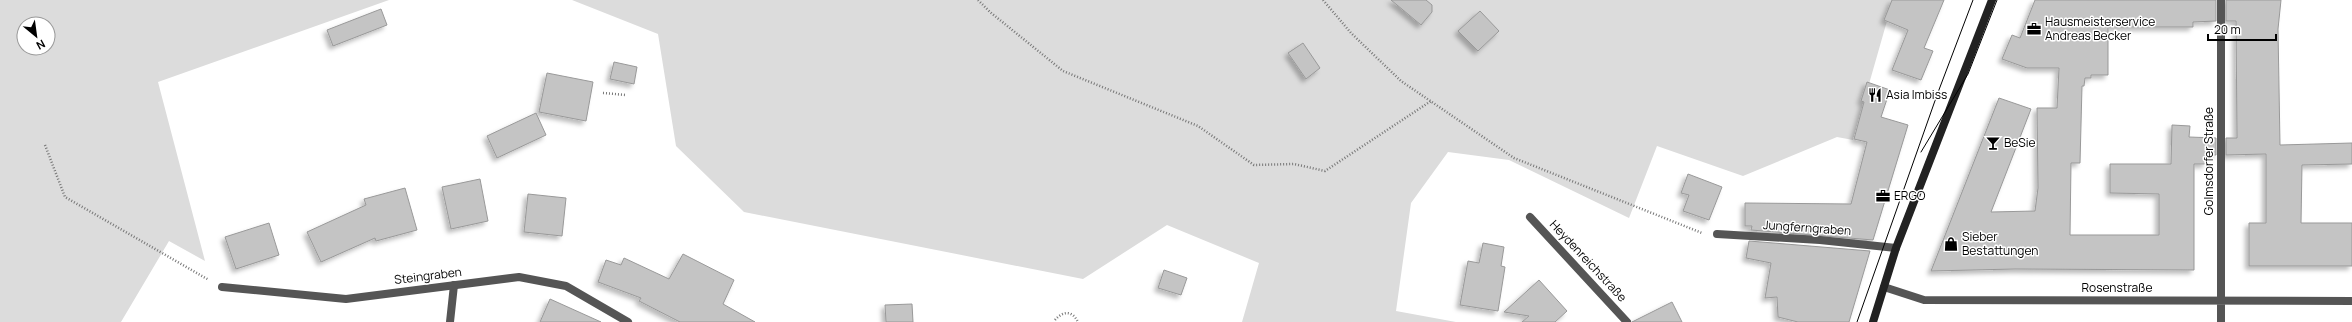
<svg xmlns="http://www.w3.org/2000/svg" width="2352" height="322" viewBox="0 0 2352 322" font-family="Manrope,sans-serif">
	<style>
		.green { fill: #dcdcdc; fill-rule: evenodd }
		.building { fill: #c4c4c4; stroke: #999; filter: url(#shadow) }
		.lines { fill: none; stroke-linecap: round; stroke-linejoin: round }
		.path { stroke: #777; stroke-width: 2.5; stroke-dasharray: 1 2; stroke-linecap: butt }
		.lane { stroke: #555; stroke-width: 8 }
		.street { stroke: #555; stroke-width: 8 }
		.secondary { stroke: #222; stroke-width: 8 }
		.tram { stroke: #000; stroke-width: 1 }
		.labels { text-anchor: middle; stroke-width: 3; stroke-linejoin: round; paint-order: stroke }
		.poi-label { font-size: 12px; fill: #000; stroke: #fff; text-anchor: start }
		.street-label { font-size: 12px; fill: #000; stroke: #fff }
	</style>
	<defs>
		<filter id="shadow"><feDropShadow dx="-3.5" dy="3.5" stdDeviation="2" flood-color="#0004"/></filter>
	</defs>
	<rect width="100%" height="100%" fill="#fff"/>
	<path class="green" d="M 0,0 L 389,0 L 158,82 L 205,261 L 169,241 L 121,322 L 0,322 ZM 24,24 L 48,24 L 48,48 L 24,48 Z
		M 572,0 L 1893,0 L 1853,140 L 1837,137 L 1743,176 L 1657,146 L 1629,218 L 1509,160 L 1448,152 L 1411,203 L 1396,311 L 1456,322 L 1242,322 L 1259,263 L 1167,225 L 1083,279 L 744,212 L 676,146 L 658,34 Z"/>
	<path class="building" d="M 1391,0 L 1426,0 L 1432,5 L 1432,12 L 1421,25 Z
		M 1892,0 L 1944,0 L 1924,48 L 1933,51 L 1921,80 L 1892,70 L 1908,30 L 1884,20 Z
		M 2035,0 L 2216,0 L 2216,21 L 2193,22 L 2193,27 L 2108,27 L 2108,75 L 2091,75 L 2091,78 L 2085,78 L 2084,86 L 2082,86 L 2080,163 L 2071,163 L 2070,235 L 2159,235 L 2159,194 L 2110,193 L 2110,164 L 2171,164 L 2172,125 L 2190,126 L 2189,137 L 2216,138 L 2216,155 L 2206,155 L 2206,164 L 2194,164 L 2194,270 L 2015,269 L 1931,271 L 1999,98 L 2031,109 L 1991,212 L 2035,211 L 2038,188 L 2037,108 L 2057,108 L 2059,68 L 2027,68 L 2002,59 L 2012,35 L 2020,38 Z
		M 2226,0 L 2281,0 L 2278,29 L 2280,145 L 2352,143 L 2352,164 L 2302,165 L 2301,223 L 2352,223 L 2352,266 L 2249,266 L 2249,223 L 2266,223 L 2266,154 L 2226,155 L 2226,138 L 2237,138 L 2236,21 L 2226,21 Z
		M 381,9 L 387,25 L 333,46 L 327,30 Z
		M 1480,11 L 1499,31 L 1478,51 L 1458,31 Z
		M 1303,43 L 1320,68 L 1306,79 L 1288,53 Z
		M 614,62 L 637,67 L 634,84 L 610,79 Z
		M 547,73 L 593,82 L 586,121 L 539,112 Z
		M 1867,82 L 1890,90 L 1881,117 L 1908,125 L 1873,240 L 1751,230 L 1752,226 L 1745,226 L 1745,203 L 1851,204 L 1867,142 L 1854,139 L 1864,102 L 1861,101 Z
		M 536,113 L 546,135 L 497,158 L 487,136 Z
		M 1688,174 L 1722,187 L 1709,220 L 1683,211 L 1689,195 L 1681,193 Z
		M 480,179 L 488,221 L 451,229 L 442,187 Z
		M 405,188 L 417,230 L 376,241 L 375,238 L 321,262 L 307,232 L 366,205 L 364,199 Z
		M 528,194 L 566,198 L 562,236 L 524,232 Z
		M 269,223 L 279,255 L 236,269 L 225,237 Z
		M 1749,241 L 1870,251 L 1849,322 L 1798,322 L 1778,317 L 1777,297 L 1765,298 L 1771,263 L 1746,258 Z
		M 1483,243 L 1504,247 L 1501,266 L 1505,267 L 1498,311 L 1460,305 L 1468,261 L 1479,263 Z
		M 683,254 L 734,280 L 723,304 L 755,322 L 680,322 L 639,301 L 641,298 L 598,282 L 606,260 L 621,265 L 624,258 L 669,279 Z
		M 1164,270 L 1187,278 L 1181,295 L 1158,288 Z
		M 1539,280 L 1567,311 L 1555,322 L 1522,322 L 1529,316 L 1504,312 Z
		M 550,299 L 601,322 L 540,322 Z
		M 1672,302 L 1682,322 L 1632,322 Z
		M 912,304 L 913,322 L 886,322 L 885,305 Z"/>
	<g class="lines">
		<path class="path" d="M 978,0 L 990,12 L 1063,71 L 1198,126 L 1254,165 L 1294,164 L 1325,171 L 1431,101
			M 1323,0 L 1351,33 L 1401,81 L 1514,158 L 1702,233
			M 603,93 L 626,95
			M 45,145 L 65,197 L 209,280
			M 1055,320 C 1063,311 1072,310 1078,322"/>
		<path class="lane" d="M 450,322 L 454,285"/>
		<path class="street" d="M 2221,0 L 2221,322
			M 1530,217 L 1627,322
			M 1717,234 L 1820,240 L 1896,248
			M 222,287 L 346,299 L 519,277 L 566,286 L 628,322
			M 1884,287 L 1924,300 L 2352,301"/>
		<path class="secondary" d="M 1873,322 L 1896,248 L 1992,0"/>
		<path class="tram" d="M 1921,152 L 1968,74 L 1997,0
			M 1857,322 L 1937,95 L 1973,0"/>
	</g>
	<defs>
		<symbol id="office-bare" viewBox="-9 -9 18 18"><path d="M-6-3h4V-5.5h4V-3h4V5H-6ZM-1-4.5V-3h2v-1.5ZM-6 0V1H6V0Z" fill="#000" stroke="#fff" stroke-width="2.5" paint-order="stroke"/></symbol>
		<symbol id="restaurant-bare" viewBox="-9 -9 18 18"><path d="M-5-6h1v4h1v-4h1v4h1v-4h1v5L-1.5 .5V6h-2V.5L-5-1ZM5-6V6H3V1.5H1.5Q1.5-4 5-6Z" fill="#000" stroke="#fff" stroke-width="2.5" paint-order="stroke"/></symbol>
		<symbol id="bar-bare" viewBox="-9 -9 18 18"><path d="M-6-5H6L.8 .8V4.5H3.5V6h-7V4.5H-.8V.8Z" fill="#000" stroke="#fff" stroke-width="2.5" paint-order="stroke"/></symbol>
		<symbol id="shop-bare" viewBox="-9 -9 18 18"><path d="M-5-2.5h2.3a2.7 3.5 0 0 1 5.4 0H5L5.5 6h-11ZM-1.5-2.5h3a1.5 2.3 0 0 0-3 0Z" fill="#000" stroke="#fff" stroke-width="2.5" paint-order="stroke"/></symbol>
	</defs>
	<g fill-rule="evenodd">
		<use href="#office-bare" x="2024" y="19" width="20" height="20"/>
		<use href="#restaurant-bare" x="1865" y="85" width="20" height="20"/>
		<use href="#bar-bare" x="1983" y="133" width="20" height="20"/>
		<use href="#office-bare" x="1873" y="186" width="20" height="20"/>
		<use href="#shop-bare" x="1941" y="234" width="20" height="20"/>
	</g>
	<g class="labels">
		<g class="poi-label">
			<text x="2045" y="26">Hausmeisterservice<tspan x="2045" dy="14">Andreas Becker</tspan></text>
			<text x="1886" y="99">Asia Imbiss</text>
			<text x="2004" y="147">BeSie</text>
			<text x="1894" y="200">ERGO</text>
			<text x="1962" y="241">Sieber<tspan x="1962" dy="14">Bestattungen</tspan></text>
		</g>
		<g class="street-label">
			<text transform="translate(2209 161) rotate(-90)" y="4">Golmsdorfer Straße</text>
			<text transform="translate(1807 228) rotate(4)" y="4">Jungferngraben</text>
			<text transform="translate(1588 261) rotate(47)" y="4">Heydenreichstraße</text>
			<text transform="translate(428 276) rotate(-7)" y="4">Steingraben</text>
			<text x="2117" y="292">Rosenstraße</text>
		</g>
	</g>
	<g transform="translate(36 36) rotate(151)"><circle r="19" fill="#ffffff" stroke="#999999"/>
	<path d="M0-3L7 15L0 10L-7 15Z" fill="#000000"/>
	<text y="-6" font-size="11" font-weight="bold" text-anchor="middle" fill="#000000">N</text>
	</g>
	<path d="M2208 34v6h68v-6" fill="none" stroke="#000000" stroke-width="2"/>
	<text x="2214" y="34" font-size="12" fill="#000000" stroke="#ffffff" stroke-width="3" paint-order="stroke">20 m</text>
</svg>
